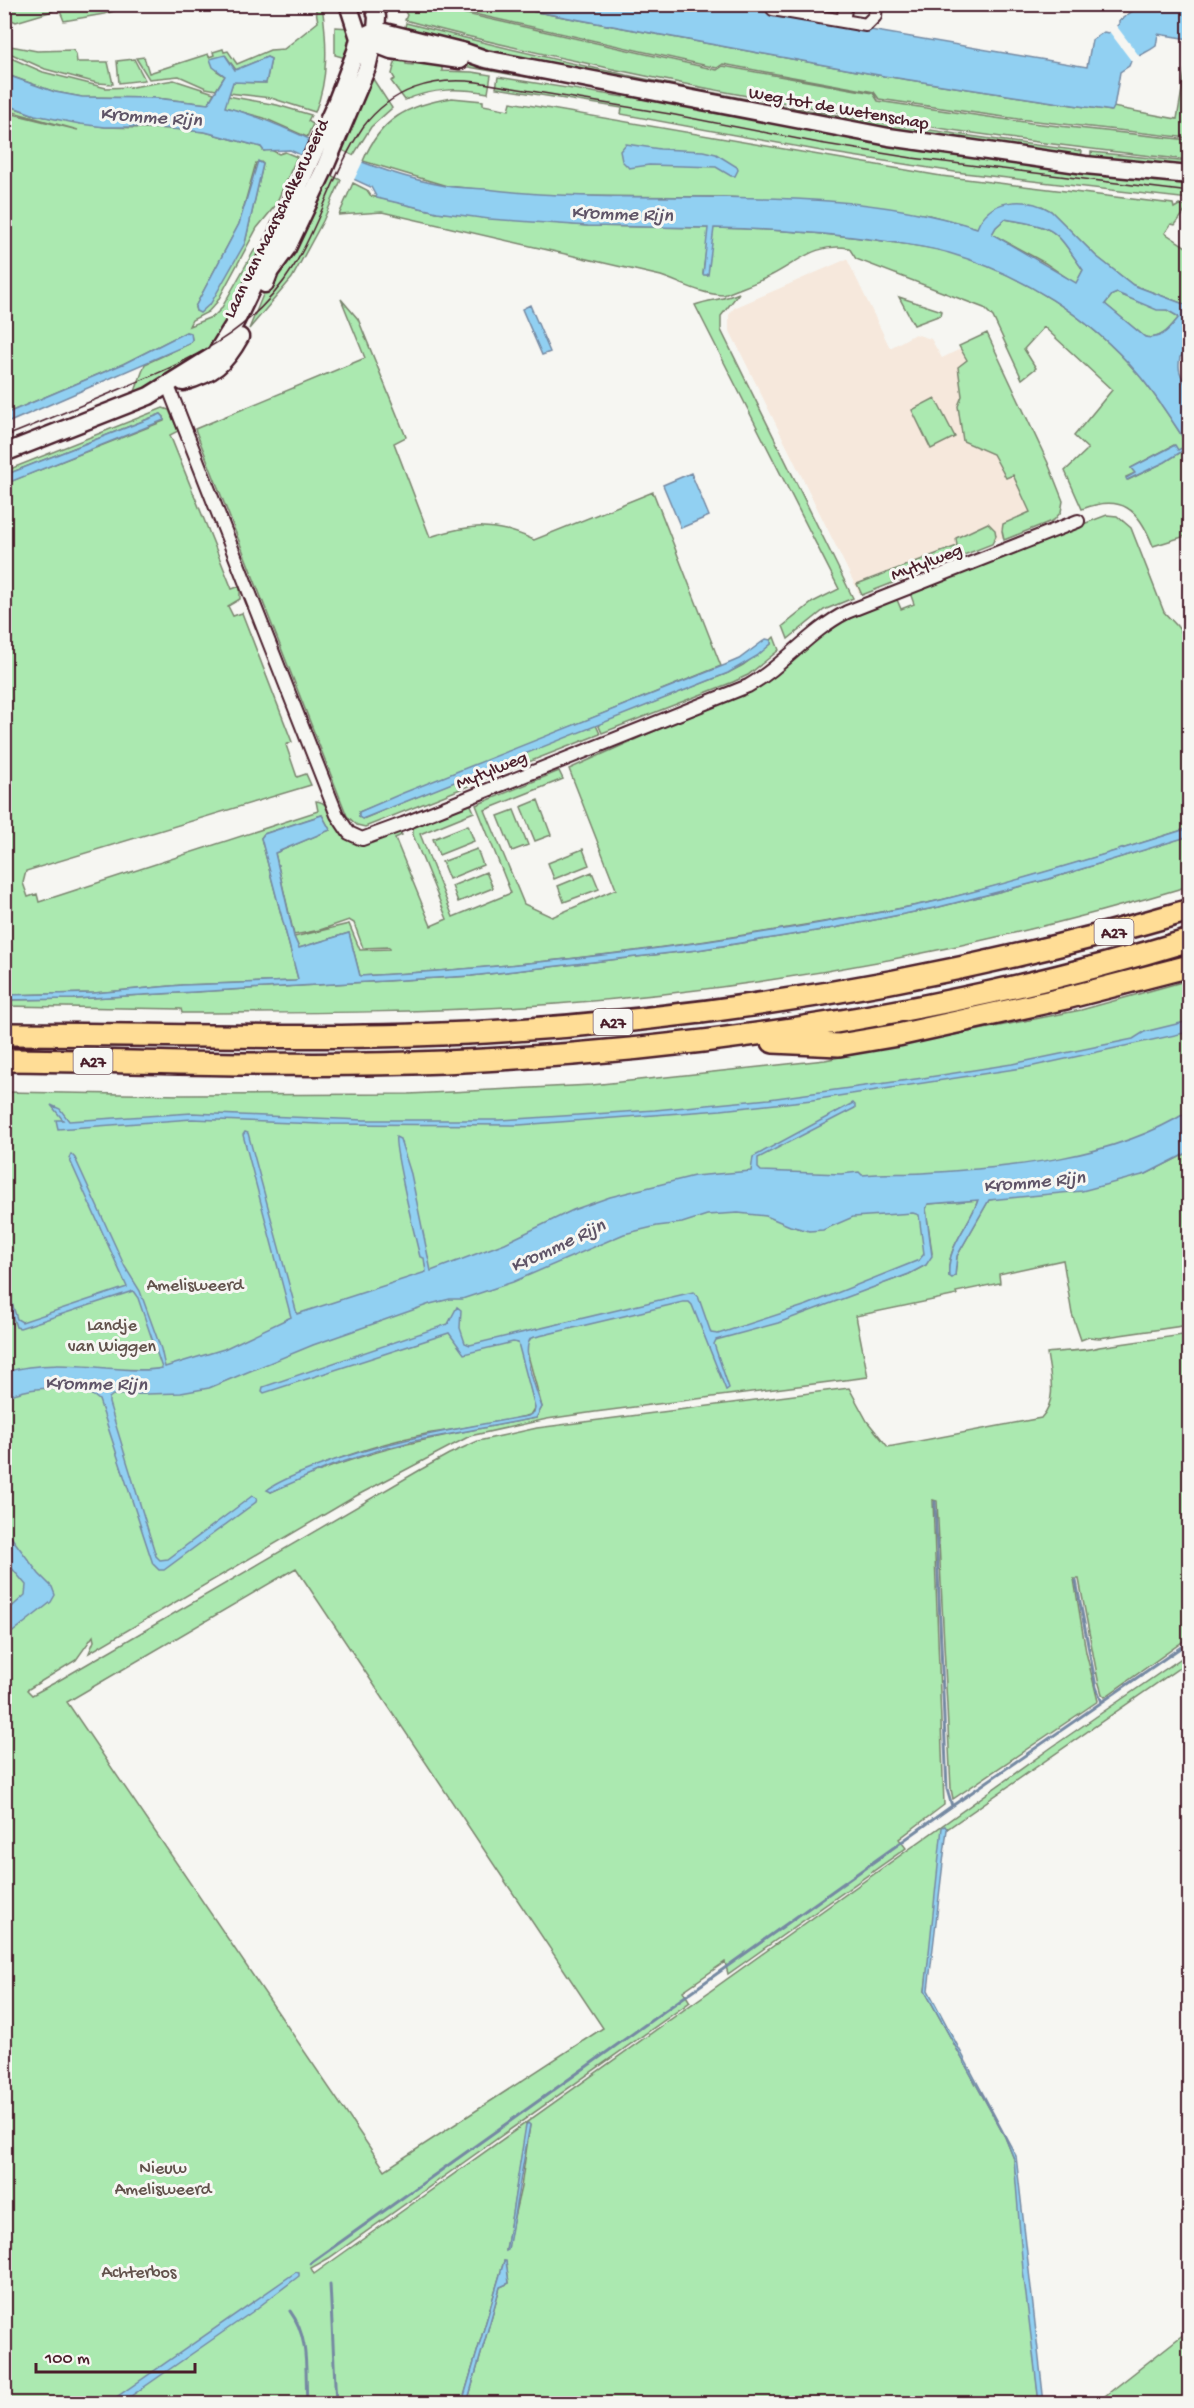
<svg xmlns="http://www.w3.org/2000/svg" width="1194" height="2408" viewBox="0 0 1194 2408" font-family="'Gochi Hand',sans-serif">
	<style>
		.built { fill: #f6e8dc }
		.green { fill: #abe9b0; stroke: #7a846e; stroke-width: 1.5; fill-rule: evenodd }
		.water { fill: #91d0f2; stroke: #7589a2; stroke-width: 1.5; fill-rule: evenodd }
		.pier { fill: #f6f6f2 }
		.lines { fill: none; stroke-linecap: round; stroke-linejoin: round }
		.stream { stroke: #7589a2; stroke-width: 3 }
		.street-tunnel { stroke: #d4cbca; stroke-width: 12; stroke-dasharray: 12 6; stroke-linecap: butt }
		.street-casing { stroke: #4a1f2b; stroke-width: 16 }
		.secondary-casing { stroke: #4a1f2b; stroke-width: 21 }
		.highway-casing { stroke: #4a1f2b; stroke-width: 26 }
		.street { stroke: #f6f6f2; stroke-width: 12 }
		.secondary { stroke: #f6f6f2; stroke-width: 16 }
		.highway { stroke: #ffdd96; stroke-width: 21 }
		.tram { stroke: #4a1f2b; stroke-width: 1.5 }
		.labels { text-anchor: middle; stroke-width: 6; stroke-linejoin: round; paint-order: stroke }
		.shield { fill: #f6f6f2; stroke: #7e6067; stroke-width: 1.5 }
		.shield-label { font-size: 16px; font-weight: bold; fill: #4a1f2b }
		.street-label { font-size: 18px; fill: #4a1f2b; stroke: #f6f6f2 }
		.park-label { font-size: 18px; fill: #62524c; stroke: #f6f6f2 }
		.water-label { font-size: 20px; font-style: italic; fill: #5f5467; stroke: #f6f6f2 }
	</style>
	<rect width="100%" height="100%" fill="#f6f6f2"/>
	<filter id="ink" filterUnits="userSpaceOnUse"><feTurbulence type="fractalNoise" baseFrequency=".0167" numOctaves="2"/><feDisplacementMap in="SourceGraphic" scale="12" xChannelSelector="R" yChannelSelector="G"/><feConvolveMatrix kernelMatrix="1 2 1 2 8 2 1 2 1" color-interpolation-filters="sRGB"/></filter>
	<g filter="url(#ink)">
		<path class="built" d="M 847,259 L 890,348 L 915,334 L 931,339 L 942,358 L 985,337 L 1053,518 L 859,593 L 729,329 L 729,315 L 734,308 Z"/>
		<path class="green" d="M 4,5 L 5,4 L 134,5 L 104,14 L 64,21 L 58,6 L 52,8 L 53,11 L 16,22 L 5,17 Z
			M 315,5 L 322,5 C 327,41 329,78 315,112 L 271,98 L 229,93 L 233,82 L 266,83 L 271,59 L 267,57 L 236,70 L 226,56 L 217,71 L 225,76 L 216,90 L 206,88 L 179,76 L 149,79 L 136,58 L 144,57 L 149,73 L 208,54 L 209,57 L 214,55 L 213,52 L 223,49 L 224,52 L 228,51 L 237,64 L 270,50 L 284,49 L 318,22 Z
			M 401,5 L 426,5 L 717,70 L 723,66 L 873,93 L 878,101 L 1031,123 L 1189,140 L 1189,160 C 992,139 802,110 608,68 C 540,53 472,39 405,20 L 407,15 Z
			M 434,5 L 499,5 L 884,76 L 1111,111 L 1113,107 L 1177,119 L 1189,49 L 1189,138 L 1018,119 L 879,99 L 874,92 L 723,64 L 717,68 Z
			M 406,23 C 629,81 855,123 1082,151 L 1081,158 L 762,110 L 403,34 Z
			M 335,27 L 350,28 L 353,38 L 349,59 L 335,55 Z
			M 5,45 L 37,51 L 73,50 L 76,54 L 77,62 L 108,62 L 113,84 L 97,83 L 45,69 L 5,51 Z
			M 4,55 L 43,72 L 106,88 L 132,87 L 174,80 L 214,93 L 208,104 L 156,98 L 82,97 L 55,92 L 5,74 Z
			M 134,59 L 145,80 L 119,83 L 117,61 Z
			M 396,59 L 406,60 L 406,64 L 413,65 L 414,61 L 442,65 L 442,71 L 472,72 L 491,75 L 488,93 C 458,88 434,88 405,100 L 391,81 L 395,79 L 392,74 Z
			M 452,61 L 1189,180 L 1189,199 L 955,172 L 827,152 L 621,114 L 622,108 L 496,88 L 498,77 L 623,97 L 624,94 L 451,64 Z
			M 365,77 L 373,79 L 392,108 L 371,127 L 353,156 L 339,149 Z
			M 228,96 L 277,105 L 311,115 L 308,121 L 313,124 L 307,137 L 264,118 L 224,107 Z
			M 452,98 L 483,101 L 483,105 L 509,110 L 511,102 L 941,176 L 1173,204 L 1174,208 L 1179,205 L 1189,206 L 1175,225 L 1171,224 L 1165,233 L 1189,249 L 1189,306 L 1133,285 L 1096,256 L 1051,211 L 1042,206 L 977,228 L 929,215 L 846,203 L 726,197 L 543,196 L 447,186 L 363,161 C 381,118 408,105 452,98 Z
			M 4,104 L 35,115 L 105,127 L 179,129 L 205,132 L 261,147 L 264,151 L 269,149 L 279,154 L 285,152 L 297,157 L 275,206 L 257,228 L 217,302 L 208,312 L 192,320 L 189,326 L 214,316 L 221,309 L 255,249 L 261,256 L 216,346 L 133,397 L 145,364 L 189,344 L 192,340 L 191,334 L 186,332 L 123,364 L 5,414 L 5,112 L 78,130 L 13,112 L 5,108 ZM 261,162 L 263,164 L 245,243 L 200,312 L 196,311 L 195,307 L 239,224 L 256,163 Z
			M 1091,152 L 1189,162 L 1189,170 L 1091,160 Z
			M 328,174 L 341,180 L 323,221 L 292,278 L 249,329 L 267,285 Z
			M 353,183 L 367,190 L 371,196 L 437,212 L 588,226 L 709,228 L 703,274 L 707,275 L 713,228 C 768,229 822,233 877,240 C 901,244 925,246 949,252 C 1021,274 1089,316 1138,374 C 1157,396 1172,421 1188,445 L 1178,451 L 1174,445 L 1131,468 L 1135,473 L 1126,477 L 1128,480 L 1165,462 L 1189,447 L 1189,535 L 1153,546 C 1139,509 1122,494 1082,509 L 1065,471 L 1088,449 L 1074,436 L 1112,390 L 1044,327 L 1024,349 L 1036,368 L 1022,379 L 993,317 L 984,308 L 856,259 L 849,248 C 817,242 799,261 772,275 C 757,283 740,288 724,295 C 702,295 682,283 661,276 L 382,212 L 339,215 Z
			M 1005,219 C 1057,228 1053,227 1083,270 L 1076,284 L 1045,263 L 992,234 L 996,227 Z
			M 739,293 L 721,316 L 721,330 L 853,598 L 824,610 L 788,639 L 783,626 L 813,602 L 839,589 L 695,305 C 710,299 724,300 739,293 Z
			M 1117,293 L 1157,309 L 1167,310 L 1179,317 C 1170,328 1161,341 1145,337 L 1105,304 L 1112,295 Z
			M 899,297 L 942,311 L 941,315 L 914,325 Z
			M 341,299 L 358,319 L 406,437 L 394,443 L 430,537 C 471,524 495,522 534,540 L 653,492 L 721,666 L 359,812 L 359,817 L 363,819 L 470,775 L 473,784 L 365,827 L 357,825 L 347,816 L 195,429 L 365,358 Z
			M 987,333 L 1048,463 L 1063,501 L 1061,512 L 1054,520 L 1004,540 L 1002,531 L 1003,524 L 1030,512 L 1013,475 L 1006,478 L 993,454 L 963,441 L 958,406 L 962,396 L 958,367 L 967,360 L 959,346 Z
			M 935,398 L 955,437 L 931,449 L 912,410 Z
			M 163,408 L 169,410 L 178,431 L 170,435 L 232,589 L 240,586 L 240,599 L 228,606 L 233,616 L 242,613 L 292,742 L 286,745 L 297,777 L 306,774 L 311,785 L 26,871 L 23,883 L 28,897 L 37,894 L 39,902 L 318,811 L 316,801 C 330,801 335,824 344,835 L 399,831 L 402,835 L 395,838 L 431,926 L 447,919 L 413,835 L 413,825 L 470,803 L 474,812 L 420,834 L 453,917 L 511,893 L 476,805 L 559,771 L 563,779 L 485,810 L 524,904 L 552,917 L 616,889 L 569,769 L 735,695 L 820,629 L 895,595 L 901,609 L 914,604 L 909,590 L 1107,515 L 1117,516 L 1131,528 L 1164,612 L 1177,626 L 1189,643 L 1189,828 C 1107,854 1025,880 941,900 C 892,911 842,919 793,927 C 650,952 505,968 360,976 L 349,933 L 299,948 L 294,937 L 349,924 L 360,950 L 390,949 L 389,947 L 363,948 L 354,923 L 349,920 L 320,930 L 294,935 L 275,853 L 330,830 L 322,815 L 264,834 L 261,838 L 298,979 L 295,981 L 182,985 L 94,993 L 5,995 L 4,484 L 164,421 L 164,417 L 161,414 L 5,475 L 5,471 Z
			M 988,523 L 995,530 L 996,536 L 992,544 L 862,595 L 857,584 L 957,546 L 956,538 Z
			M 774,637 L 779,650 L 748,675 L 733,682 L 602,733 L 598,724 L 728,673 L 743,665 L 771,644 L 771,640 Z
			M 596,725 L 600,734 L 475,783 L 472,774 Z
			M 538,800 L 551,835 L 535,841 L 521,807 Z
			M 514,810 L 528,845 L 512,851 L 498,816 Z
			M 468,825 L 474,841 L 439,855 L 433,839 Z
			M 1189,836 L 1189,886 C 984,948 770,988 556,1004 C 431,1013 307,1013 182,1013 L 181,1009 L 5,1006 L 4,1000 L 74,999 L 471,976 L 697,950 L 834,928 L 939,907 L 1049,879 Z
			M 477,849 L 483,865 L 449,879 L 442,862 Z
			M 583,849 L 589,865 L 554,879 L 548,863 Z
			M 486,872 L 493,888 L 458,902 L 452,886 Z
			M 592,872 L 599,889 L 564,902 L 558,886 Z
			M 1189,980 L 1189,1125 L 1096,1165 L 921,1186 L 927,1259 L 815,1308 L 909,1274 L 926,1265 L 932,1253 L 926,1209 L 928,1204 L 978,1200 C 970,1226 946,1246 949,1276 L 955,1276 L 957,1256 L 989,1200 L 1146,1174 L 1189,1152 L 1189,1325 L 1099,1338 L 1089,1337 L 1081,1340 L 1072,1314 L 1063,1260 L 999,1274 L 1000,1283 L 956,1292 L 957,1295 L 856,1316 L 868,1377 L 595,1412 L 547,1419 L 470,1436 L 356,1496 L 89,1653 L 94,1641 L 93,1636 L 76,1660 L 27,1690 L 32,1695 L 58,1681 L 420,1470 L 449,1454 L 478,1441 L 537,1428 L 849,1388 L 867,1421 L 888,1447 L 1041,1418 C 1058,1400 1050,1376 1047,1353 C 1061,1351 1088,1351 1099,1347 L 1189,1334 L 1189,1637 L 1105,1697 L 1102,1694 L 1098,1680 L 1079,1579 L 1074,1579 L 1086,1652 L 1098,1701 L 953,1799 L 951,1789 L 937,1501 L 933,1500 L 944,1805 L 899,1839 L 906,1848 L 728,1974 L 725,1962 L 683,1991 L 690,2002 L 329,2258 L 311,2268 L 314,2274 L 1052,1747 L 1189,1653 L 1189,1661 L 947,1829 L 947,1827 L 925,1991 L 1005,2137 L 1014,2159 L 1039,2403 L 467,2403 L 500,2287 L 509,2283 L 506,2262 L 504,2261 L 462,2403 L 5,2403 L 5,1092 L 182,1095 L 409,1094 L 592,1085 L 825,1060 L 1081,1010 ZM 521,1348 L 526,1348 L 542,1407 L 536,1418 C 441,1435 359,1450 271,1492 L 269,1489 C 319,1464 371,1445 426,1434 C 460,1428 496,1424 530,1415 L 535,1407 ZM 296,1568 L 603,2028 L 385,2170 L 67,1702 ZM 527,2123 L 530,2125 L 521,2187 L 506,2251 Z
			M 1189,2330 L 1189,2403 L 1096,2403 Z"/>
		<path class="water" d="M 499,5 L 724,5 L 1087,67 L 1092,40 L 1104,32 L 1108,33 L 1119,24 L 1119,21 L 1141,5 L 1189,5 L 1189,39 L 1158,34 L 1156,46 C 1147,53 1140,54 1131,61 L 1129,66 L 1120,72 L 1114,107 L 1112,111 L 884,76 Z
			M 225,55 L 235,70 L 267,57 L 271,59 L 266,83 L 233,82 L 225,107 C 264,117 297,134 334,150 C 369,166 408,179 446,186 C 459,188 473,188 486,189 C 648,209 819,178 977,228 C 989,198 1025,196 1051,211 L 1096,256 L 1133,285 L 1189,306 L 1189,352 L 1180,357 C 1176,377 1186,378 1189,394 C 1193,408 1189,432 1189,447 L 1165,462 L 1127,480 L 1126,478 L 1135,473 L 1131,468 L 1175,445 L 1178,450 L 1188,445 C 1172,421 1157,396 1138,374 C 1089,316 1021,274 949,253 C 926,246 901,244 877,240 C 823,233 769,229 714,228 L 708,275 L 703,275 L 708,228 L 588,226 L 489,219 L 437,212 L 377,198 L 371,187 L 290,150 L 264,151 L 261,147 L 205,132 L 148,127 L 105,127 L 80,124 L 35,115 L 5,104 L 4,74 L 55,92 L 82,97 L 155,98 L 208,104 L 225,76 L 213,67 L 210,59 ZM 1005,219 C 1057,228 1053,227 1083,270 L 1076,283 L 992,234 L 996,227 ZM 1117,293 L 1157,310 L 1167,310 L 1179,317 C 1170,328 1161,341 1145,337 L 1105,304 L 1112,295 Z
			M 626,144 L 660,149 L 703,151 L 716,154 L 737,167 L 738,170 L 735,176 L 731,176 L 716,167 L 649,165 L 629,168 L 622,161 L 620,151 Z
			M 258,161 L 263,164 L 245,243 L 211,303 L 200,313 L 196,311 L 195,307 L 239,224 Z
			M 530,305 L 550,352 L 542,355 L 522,309 Z
			M 186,332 L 191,333 L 192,340 L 189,344 L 5,424 L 5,414 L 123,364 Z
			M 161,414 L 164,417 L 164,420 L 5,484 L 5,475 Z
			M 691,473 L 709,516 L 681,528 L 663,485 Z
			M 766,639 L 771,640 L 771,644 L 757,656 L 728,673 L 362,819 L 359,817 L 359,812 L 403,793 L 725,665 L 739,659 Z
			M 322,815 L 330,830 L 275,853 L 294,937 L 299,948 L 349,933 L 360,976 C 503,968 644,953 784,929 C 837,920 889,912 941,900 C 1025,879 1107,854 1189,828 L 1190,836 L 1049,879 L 939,907 L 834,928 L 697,950 L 471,976 L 74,999 L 5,1000 L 5,995 L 94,993 L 182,985 L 295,981 L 298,979 L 261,838 L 264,834 Z
			M 1189,1021 L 1189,1032 L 1029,1067 L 812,1100 L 721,1110 L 519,1125 L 319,1124 L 192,1119 L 58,1129 L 56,1120 L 63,1120 L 51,1105 L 60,1109 L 69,1121 L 192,1113 L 364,1120 L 500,1120 L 655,1110 L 769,1099 L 923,1078 L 1012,1064 L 1133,1039 L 1144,1032 Z
			M 853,1103 L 855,1105 L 855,1108 L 758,1158 L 758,1168 L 761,1171 L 841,1174 L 859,1172 L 862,1175 C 882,1173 902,1174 922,1173 C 1012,1167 1111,1160 1189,1111 L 1189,1152 L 1146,1174 L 1082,1191 L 989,1200 L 957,1256 L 955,1276 L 952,1278 L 949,1276 C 946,1247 970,1225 978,1200 L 928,1204 L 926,1209 L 932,1256 L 926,1265 L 909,1274 L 778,1323 L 716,1340 L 714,1344 L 729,1388 L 726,1390 L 692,1305 L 689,1302 L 683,1302 L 531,1338 C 520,1351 537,1392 542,1407 L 536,1418 L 414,1441 L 373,1452 L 331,1466 L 271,1492 L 267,1490 C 280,1480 298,1474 313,1468 C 382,1441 455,1429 528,1416 L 534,1412 L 535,1407 L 518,1343 L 513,1342 L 464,1354 L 449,1333 L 264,1393 L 262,1391 L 263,1387 L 448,1324 L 457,1307 L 461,1310 L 460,1328 L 465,1343 L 470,1345 L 693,1292 L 698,1296 L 711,1333 L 718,1334 L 807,1305 L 919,1260 L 924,1254 L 919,1215 L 913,1213 L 853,1217 L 823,1230 L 809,1231 L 790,1226 L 766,1216 L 738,1213 L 707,1215 L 682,1223 L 657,1226 L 624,1234 L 513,1282 L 462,1299 L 450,1299 L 430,1304 L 313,1345 L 209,1388 L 181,1393 L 113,1395 L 109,1398 L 109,1403 L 156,1556 L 160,1560 L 168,1559 L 252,1496 L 257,1498 L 256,1502 L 164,1570 L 159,1570 L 153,1564 L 99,1400 C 91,1392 83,1393 73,1391 C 48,1386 29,1388 5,1397 L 5,1372 C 38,1362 72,1365 106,1368 C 124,1369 144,1372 162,1368 L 138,1298 L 133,1291 L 20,1328 L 16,1327 L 5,1294 L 5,1281 L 17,1319 L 22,1322 L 127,1287 L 69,1158 L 71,1154 L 75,1158 L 125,1267 L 140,1291 L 161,1349 L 165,1367 L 224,1349 L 291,1317 L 243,1135 L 245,1132 L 248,1133 L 297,1314 L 426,1272 L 424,1258 L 420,1257 C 416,1241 393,1145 396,1137 L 400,1139 L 411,1174 L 431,1271 L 505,1243 L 573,1210 L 610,1197 L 694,1176 L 751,1171 L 753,1157 Z
			M 5,1529 L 39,1574 L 52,1587 L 55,1595 L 51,1602 L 5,1638 L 5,1613 L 25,1595 L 26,1585 L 5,1560 Z
			M 945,1826 L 947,1829 L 928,1990 L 1016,2156 L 1044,2403 L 1039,2403 L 1023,2270 L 1014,2159 L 1005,2137 L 925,1991 L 941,1837 L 942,1827 Z
			M 528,2123 L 530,2125 L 508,2250 L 506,2251 L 526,2125 Z
			M 504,2261 L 506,2261 L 509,2283 L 500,2287 L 467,2403 L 462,2403 Z
			M 296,2272 L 299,2273 L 299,2276 L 252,2312 L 121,2403 L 108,2403 Z"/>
		<path class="pier" d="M 1115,24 L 1140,57 L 1133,63 L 1108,30 Z
			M 316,138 L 363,161 L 353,182 L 306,160 Z"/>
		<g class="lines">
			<path class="stream" d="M 935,1502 L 947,1789 L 952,1806
				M 1076,1581 L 1096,1687 L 1102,1702
				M 311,2263 L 952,1806 L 1190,1641
				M 330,2284 L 336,2404
				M 290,2311 C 310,2338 305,2371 307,2404"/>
			<path class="street-tunnel" d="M 749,4 L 773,9"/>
			<defs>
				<path id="street" d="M 846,4 L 843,21 L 866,25 L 875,16 L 876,4
					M 773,9 L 843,21
					M 168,386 L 337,815 L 349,833 L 362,839 L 403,824 L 748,686 C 784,666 809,631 847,612 L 1078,521"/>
				<path id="secondary" d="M 359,38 L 376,30 L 465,52 L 485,59 L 889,137 L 1085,165 L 1190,175
					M 365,40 L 391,50 L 460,60
					M 265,284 L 270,271 L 287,248 L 323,172 L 367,68 L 376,30 L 377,17 L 373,4
					M 183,382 C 213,374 225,364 240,337
					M 4,453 L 149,396 L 215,355 L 235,323 L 269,252 L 336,103 L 356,51 L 359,38 L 348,4"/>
				<path id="highway" d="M 4,1034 C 165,1034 326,1041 486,1032 C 724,1018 960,977 1190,910
					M 773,1042 L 839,1045 L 898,1035 L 1066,998 L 1190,966
					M 4,1060 C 151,1061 297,1068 444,1062 C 696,1051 947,1014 1190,940"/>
			</defs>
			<use href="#street" class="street-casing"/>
			<use href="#secondary" class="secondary-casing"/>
			<use href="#highway" class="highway-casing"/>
			<use href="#street" class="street"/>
			<use href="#secondary" class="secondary"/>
			<use href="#highway" class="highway"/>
			<path class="tram" d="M 4,437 C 42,422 80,406 118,390 C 190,360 251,335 294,266 C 321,222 334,170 363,127 C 391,90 432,76 477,82 L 670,114 L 819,143 L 912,158 L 1190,192"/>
		</g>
	</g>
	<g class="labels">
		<g class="shield">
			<rect x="1094.5" y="919" width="39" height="26" rx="4.5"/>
			<rect x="593.5" y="1009" width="39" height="26" rx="4.5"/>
			<rect x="73.5" y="1048" width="39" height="26" rx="4.5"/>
		</g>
		<g class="shield-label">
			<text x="1114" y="938">A27</text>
			<text x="613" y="1028">A27</text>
			<text x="93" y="1067">A27</text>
		</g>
		<g class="street-label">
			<text transform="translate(839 107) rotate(10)" y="6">Weg tot de Wetenschap</text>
			<text transform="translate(275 218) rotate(-64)" y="6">Laan van Maarschalkerweerd</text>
			<text transform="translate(926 561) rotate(-21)" y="6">Mytylweg</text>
			<text transform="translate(491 769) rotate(-22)" y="6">Mytylweg</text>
		</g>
		<g class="park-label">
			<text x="195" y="1290">Amelisweerd</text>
			<text x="112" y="1330">Landje<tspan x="112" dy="21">van Wiggen</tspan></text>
			<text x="163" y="2173">Nieuw<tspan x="163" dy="21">Amelisweerd</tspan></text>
			<text x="139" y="2277">Achterbos</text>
		</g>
		<g class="water-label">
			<text transform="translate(151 115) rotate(4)" y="7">Kromme Rijn</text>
			<text transform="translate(622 212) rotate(2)" y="7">Kromme Rijn</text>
			<text transform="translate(1034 1180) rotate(-5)" y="7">Kromme Rijn</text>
			<text transform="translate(557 1244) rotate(-25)" y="7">Kromme Rijn</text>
			<text transform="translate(96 1382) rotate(1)" y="7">Kromme Rijn</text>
		</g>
	</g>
	<rect width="1194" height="2408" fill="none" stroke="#f6f6f2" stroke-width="24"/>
	<rect x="12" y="12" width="1170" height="2384" fill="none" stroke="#4a1f2b" stroke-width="2" filter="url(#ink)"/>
	<path d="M36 2363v9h159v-9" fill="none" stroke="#4a1f2b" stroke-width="3"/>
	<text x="45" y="2363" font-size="18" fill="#4a1f2b" stroke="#f6f6f2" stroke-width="4.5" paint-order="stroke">100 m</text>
</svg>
